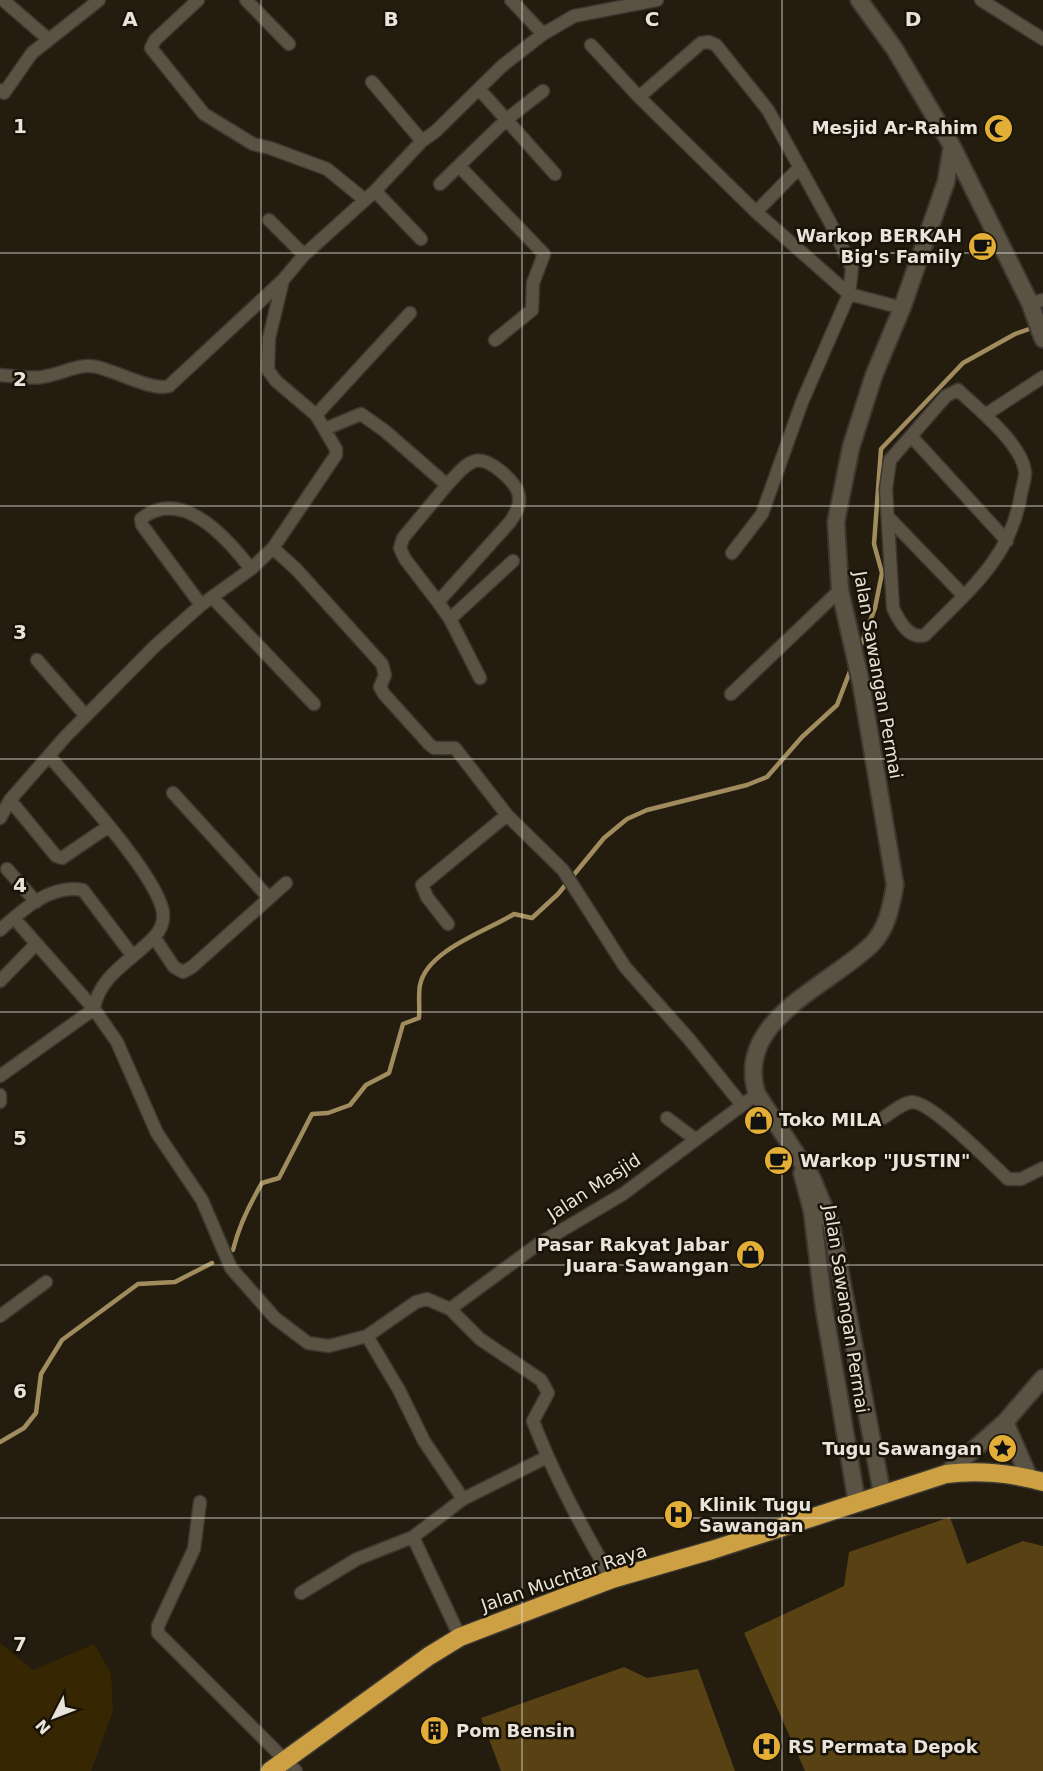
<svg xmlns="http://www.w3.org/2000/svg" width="1043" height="1771" viewBox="0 0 1043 1771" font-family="'DejaVu Sans',sans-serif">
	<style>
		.green { fill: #362602 }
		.forest { fill: #584214 }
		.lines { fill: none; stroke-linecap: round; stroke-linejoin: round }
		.stream { stroke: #a18c5e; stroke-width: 4.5 }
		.street-casing { stroke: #3c3730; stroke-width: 15 }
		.secondary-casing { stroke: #3c3730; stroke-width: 20 }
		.highway-casing { stroke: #3c3730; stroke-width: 21 }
		.street { stroke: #5a5243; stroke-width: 12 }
		.secondary { stroke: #5a5243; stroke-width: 16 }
		.highway { stroke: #cda143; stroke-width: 18 }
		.grid { fill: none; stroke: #e8e3db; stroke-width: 1.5; stroke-opacity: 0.55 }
		.labels { text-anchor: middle; stroke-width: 5; stroke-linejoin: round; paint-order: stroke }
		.poi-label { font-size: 18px; font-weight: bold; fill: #e8e3db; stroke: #191307; text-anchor: start }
		.street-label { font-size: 18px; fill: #e8e3db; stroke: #191307 }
		.grid-label { font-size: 20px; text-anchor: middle; font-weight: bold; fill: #e8e3db; stroke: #191307; stroke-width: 5; stroke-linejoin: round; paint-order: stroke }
	</style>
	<rect width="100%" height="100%" fill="#231c0f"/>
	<path class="green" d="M 0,1643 L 33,1670 L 94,1644 L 111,1673 L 113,1711 L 91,1771 L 0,1771 Z"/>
	<path class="forest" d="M 950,1517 L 967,1564 L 1023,1541 L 1043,1546 L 1043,1771 L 805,1771 L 744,1633 L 844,1586 L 849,1552 Z
		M 624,1667 L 647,1678 L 698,1669 L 735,1771 L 501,1771 L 481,1718 Z"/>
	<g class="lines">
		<path class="stream" d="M 859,650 L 875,608 L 882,573 L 874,544 L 881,449 L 963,363 L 1015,334 L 1035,327
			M 233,1250 C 239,1225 249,1205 262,1183 L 279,1178 L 312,1114 L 328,1113 L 350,1105 L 366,1085 L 389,1073 L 403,1024 L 419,1018 C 420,1007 418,995 420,985 C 427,950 487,931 514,914 L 532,918 L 558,894 L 604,838 L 627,819 L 647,810 L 747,785 L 767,777 L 802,737 L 837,705 L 852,666
			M 0,1442 L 24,1428 L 36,1413 L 41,1374 L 62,1340 L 138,1284 L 175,1282 L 212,1263"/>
		<defs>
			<path id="street" d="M 3,0 L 47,38
				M 198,0 L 155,40 L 151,48 L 204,114 L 253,144 L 270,148 L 327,169 L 365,200
				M 246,0 L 289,44
				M 511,0 L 543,34
				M 981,0 L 1043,39
				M 591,45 L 639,97 L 756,212 L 849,294 L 902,308
				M 372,82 L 422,141
				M 479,89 L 555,174
				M 0,90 L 4,93 L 32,53 L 99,0
				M 639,97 L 701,43 L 709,42 L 716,45 L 768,110 L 831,224 L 852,268 L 849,294 L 802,402 L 762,514 L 732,553
				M 459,166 L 544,254 L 533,283 L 532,310 L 495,340
				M 440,184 L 507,119 L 543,91
				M 375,191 L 421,239
				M 756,212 L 800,167
				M 269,220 L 304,255
				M 1030,303 L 1043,300
				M 0,375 C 15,376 32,380 47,376 C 64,373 79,363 97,367 C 116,371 154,392 169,386 L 283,280 L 304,255 L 375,191 L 422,141 L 436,131 L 502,66 L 543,34 L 574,16 L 657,0
				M 958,390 C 978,409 1021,443 1025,471 C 1026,478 1022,487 1021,494 C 1011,558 968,591 925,635 C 909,640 899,621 893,608 L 886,489 L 890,460 L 946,396 Z
				M 316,415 L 410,313
				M 985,415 L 1043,377
				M 325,429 L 361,414 L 385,431 L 447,485 C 455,477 464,464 475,461 C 489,457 513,480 518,492 C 522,503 516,513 510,522 L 438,602 L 450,619 L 480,678
				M 911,436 L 1007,541
				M 888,517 L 964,596
				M 273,548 L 297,570 L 382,664 L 385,675 L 380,687 L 384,694 L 429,744 L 434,748 L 455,748 L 507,815 L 563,870 L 625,967 L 689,1039 L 742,1105
				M 212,597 L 314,704
				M 438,602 L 405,559 L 400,548 L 403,538 L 447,485
				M 201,605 L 142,525 L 141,519 C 182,486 227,538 251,569
				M 450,619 L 513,561
				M 37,660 L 86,716
				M 731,694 L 840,590
				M 173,793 L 269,898
				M 10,800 L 56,856 L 62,858 L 109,826
				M 0,818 L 10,800 L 66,736 L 155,646 L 201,605 L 251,569 L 273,548 L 336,455 L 336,449 L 316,415 L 276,381 L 268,370 L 269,338 L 283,280
				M 7,869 L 36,902
				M 448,924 L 427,897 L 422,885 L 507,815
				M 20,925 L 94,1009 L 117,1042 L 157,1133 L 202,1200 L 231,1268 L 275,1318 L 308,1343 L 329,1346 L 367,1336 L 416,1302 L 427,1299 L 450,1309 L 480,1339 L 541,1380 L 548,1393 L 533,1421 C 554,1476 582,1528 612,1579
				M 0,930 C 23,909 51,884 83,890 L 132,955
				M 154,937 L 174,967 L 183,972 L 192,967 L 286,883
				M 0,981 L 36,944
				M 0,1076 L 94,1009 C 99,975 133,960 154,937 C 160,931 164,922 163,912 C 156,874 78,790 50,757
				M 0,1095 L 0,1102
				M 667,1118 L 695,1139
				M 883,1118 C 891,1113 902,1103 912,1102 C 932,1102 992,1164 1008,1179 L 1021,1179 L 1043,1168
				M 450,1309 L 537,1245 L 623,1194 L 757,1094
				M 0,1316 L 46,1282
				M 367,1336 L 399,1390 L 424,1441 L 463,1499
				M 200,1502 L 194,1549 L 158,1626 L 158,1633 L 296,1771
				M 413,1537 L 460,1637
				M 301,1593 L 357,1559 L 413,1537 L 463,1499 L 547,1457"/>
			<path id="secondary" d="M 859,0 L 894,48 L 952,146 L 1030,303 L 1043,339
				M 802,1173 L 812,1211 L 824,1308 L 857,1503
				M 1005,1422 L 1029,1477
				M 946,1474 L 1005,1422 L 1043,1378
				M 882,1493 L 831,1224 L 812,1178 L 757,1094 C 733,1020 831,985 872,944 C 888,927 891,906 895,885 L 861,683 L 840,590 L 836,522 L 851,447 L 874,375 L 902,308 L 946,182 L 952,146"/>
			<path id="highway" d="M 270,1771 L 429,1656 L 460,1637 L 612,1579 L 712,1550 L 946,1474 C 977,1470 1013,1473 1043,1482"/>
		</defs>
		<use href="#street" class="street-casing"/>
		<use href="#secondary" class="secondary-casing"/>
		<use href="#highway" class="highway-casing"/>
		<use href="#street" class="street"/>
		<use href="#secondary" class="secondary"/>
		<use href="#highway" class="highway"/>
	</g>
	<path class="grid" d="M 261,0 L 261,1771M 522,0 L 522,1771M 782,0 L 782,1771M 0,253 L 1043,253M 0,506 L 1043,506M 0,759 L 1043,759M 0,1012 L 1043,1012M 0,1265 L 1043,1265M 0,1518 L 1043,1518"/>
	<defs>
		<symbol id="mosque-disc" viewBox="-11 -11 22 22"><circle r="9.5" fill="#e3ae35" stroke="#191307"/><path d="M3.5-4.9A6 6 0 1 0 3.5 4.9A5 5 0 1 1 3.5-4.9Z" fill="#111"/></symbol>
		<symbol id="cafe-disc" viewBox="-11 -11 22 22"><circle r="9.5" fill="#e3ae35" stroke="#191307"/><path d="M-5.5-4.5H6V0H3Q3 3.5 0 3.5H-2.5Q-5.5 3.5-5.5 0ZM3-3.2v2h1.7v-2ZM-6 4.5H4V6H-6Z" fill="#111"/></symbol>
		<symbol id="shop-disc" viewBox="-11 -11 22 22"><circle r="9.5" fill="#e3ae35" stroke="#191307"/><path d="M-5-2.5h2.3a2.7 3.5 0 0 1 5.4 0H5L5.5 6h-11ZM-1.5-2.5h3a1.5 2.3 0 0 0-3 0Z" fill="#111"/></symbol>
		<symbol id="sight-disc" viewBox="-11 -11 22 22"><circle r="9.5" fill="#e3ae35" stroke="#191307"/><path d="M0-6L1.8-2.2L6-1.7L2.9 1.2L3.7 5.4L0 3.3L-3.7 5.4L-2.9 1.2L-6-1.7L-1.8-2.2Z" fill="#111"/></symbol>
		<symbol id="hospital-disc" viewBox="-11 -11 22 22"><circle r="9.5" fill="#e3ae35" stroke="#191307"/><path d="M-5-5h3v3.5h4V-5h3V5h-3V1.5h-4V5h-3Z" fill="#111"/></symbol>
		<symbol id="building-disc" viewBox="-11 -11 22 22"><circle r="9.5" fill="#e3ae35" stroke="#191307"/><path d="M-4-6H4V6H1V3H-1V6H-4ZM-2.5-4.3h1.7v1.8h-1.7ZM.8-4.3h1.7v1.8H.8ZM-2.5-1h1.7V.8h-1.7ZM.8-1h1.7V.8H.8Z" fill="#111"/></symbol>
	</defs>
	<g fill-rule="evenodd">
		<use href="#mosque-disc" x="982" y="112" width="33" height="33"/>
		<use href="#cafe-disc" x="966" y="230" width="33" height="33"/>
		<use href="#shop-disc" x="742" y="1104" width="33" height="33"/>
		<use href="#cafe-disc" x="762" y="1144" width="33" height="33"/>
		<use href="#shop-disc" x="734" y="1238" width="33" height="33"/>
		<use href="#sight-disc" x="986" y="1432" width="33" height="33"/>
		<use href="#hospital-disc" x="662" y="1498" width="33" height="33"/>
		<use href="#building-disc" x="418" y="1714" width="33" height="33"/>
		<use href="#hospital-disc" x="750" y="1730" width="33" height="33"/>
	</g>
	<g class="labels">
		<g class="poi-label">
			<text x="978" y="134" text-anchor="end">Mesjid Ar-Rahim</text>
			<text x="962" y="242" text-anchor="end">Warkop BERKAH<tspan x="962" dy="21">Big's Family</tspan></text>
			<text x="779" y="1126">Toko MILA</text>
			<text x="800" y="1167">Warkop "JUSTIN"</text>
			<text x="729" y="1251" text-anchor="end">Pasar Rakyat Jabar<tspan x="729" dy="21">Juara Sawangan</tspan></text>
			<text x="982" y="1455" text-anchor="end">Tugu Sawangan</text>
			<text x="699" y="1511">Klinik Tugu<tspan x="699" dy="21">Sawangan</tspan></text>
			<text x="456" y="1737">Pom Bensin</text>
			<text x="788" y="1753">RS Permata Depok</text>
		</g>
		<g class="street-label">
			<text transform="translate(878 675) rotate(80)" y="6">Jalan Sawangan Permai</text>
			<text transform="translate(594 1187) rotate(-33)" y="6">Jalan Masjid</text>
			<text transform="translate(846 1309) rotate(81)" y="6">Jalan Sawangan Permai</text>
			<text transform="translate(564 1578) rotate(-19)" y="6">Jalan Muchtar Raya</text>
		</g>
	</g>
	<g class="grid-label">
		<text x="130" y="26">A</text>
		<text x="391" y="26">B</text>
		<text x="652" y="26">C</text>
		<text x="913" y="26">D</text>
		<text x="20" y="133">1</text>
		<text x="20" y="386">2</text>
		<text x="20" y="639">3</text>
		<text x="20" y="892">4</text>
		<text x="20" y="1145">5</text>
		<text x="20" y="1398">6</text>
		<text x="20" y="1651">7</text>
	</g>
	<g transform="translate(54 1717) rotate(228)" stroke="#191307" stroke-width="4.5" paint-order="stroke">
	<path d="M0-4.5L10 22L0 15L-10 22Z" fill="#e8e3db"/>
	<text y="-9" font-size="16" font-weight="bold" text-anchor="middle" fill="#e8e3db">N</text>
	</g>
</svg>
